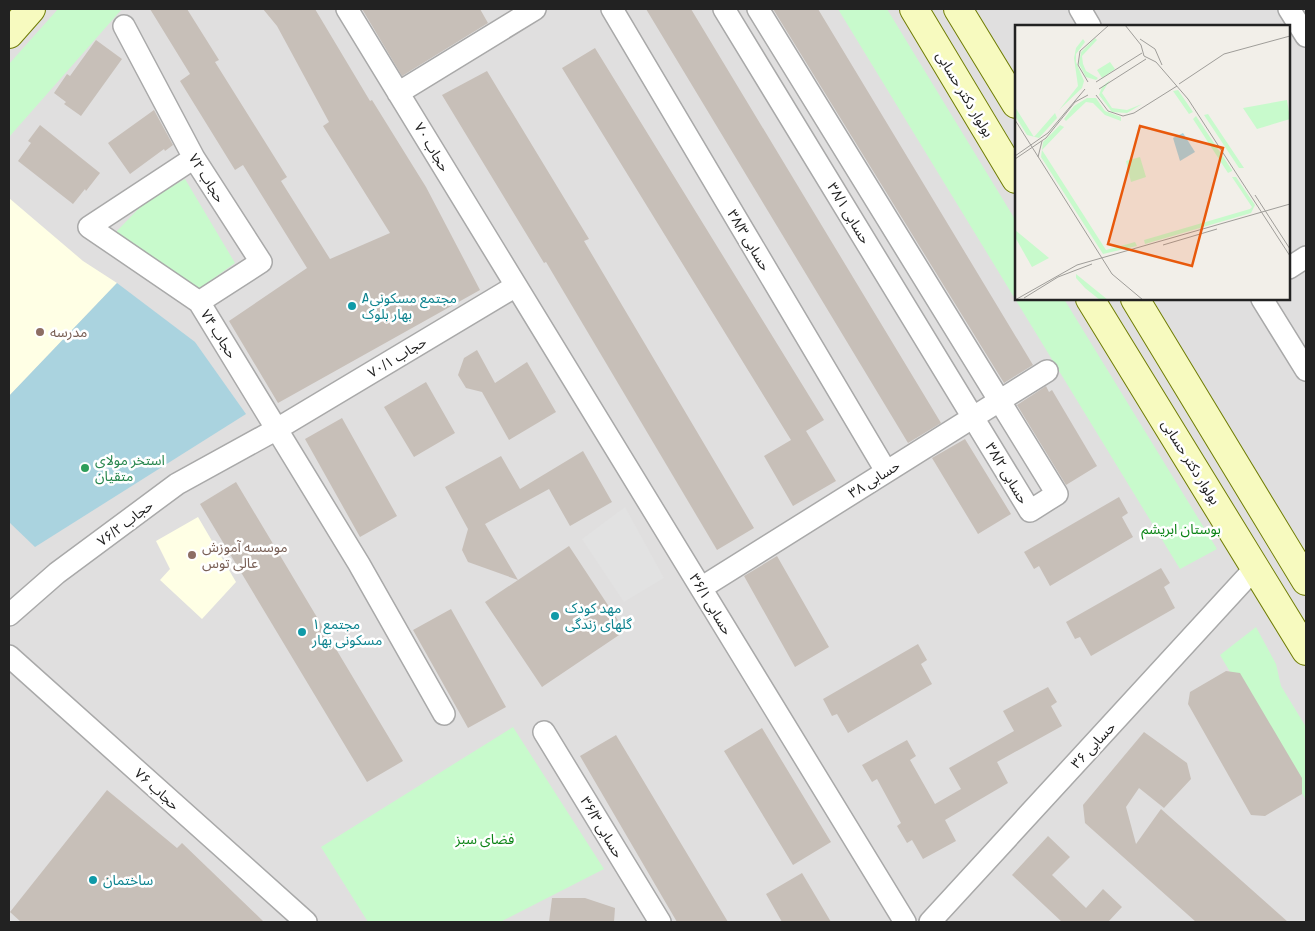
<svg xmlns="http://www.w3.org/2000/svg" width="1315" height="931" viewBox="0 0 1315 931" font-family="'Archivo Narrow','Noto Sans Arabic',sans-serif">
	<style>
		.residential { fill: #e0dfdf; fill-rule: evenodd }
		.education { fill: #ffffe5 }
		.park { fill: #c8facc }
		.parking { fill: #e2e2e2 }
		.water { fill: #aad3df }
		.building { fill: #c7bfb8 }
		.lines { fill: none; stroke-linecap: round; stroke-linejoin: round }
		.minor-casing { stroke: #a9a9a9; stroke-width: 24 }
		.secondary-casing { stroke: #707d05; stroke-width: 30 }
		.minor { stroke: #fff; stroke-width: 21 }
		.secondary { stroke: #f7fabf; stroke-width: 28 }
		.culture-dot { fill: #0f9aa8; stroke: #fff; stroke-width: 2 }
		.education-dot { fill: #8d6e63; stroke: #fff; stroke-width: 2 }
		.leisure-dot { fill: #2e9e5b; stroke: #fff; stroke-width: 2 }
		.labels { text-anchor: middle; stroke-width: 5; stroke-linejoin: round; paint-order: stroke }
		.street-label { font-size: 14px; fill: #222; stroke: #fff }
		.culture-label { font-size: 14px; fill: #0d838f; stroke: #fff; text-anchor: start }
		.education-label { font-size: 14px; fill: #785e54; stroke: #fff; text-anchor: start }
		.leisure-label { font-size: 14px; fill: #27864d; stroke: #fff; text-anchor: start }
		.park-label { font-size: 14px; fill: #0c8416; stroke: #fff }
		.inset-road { fill: none; stroke: #9f9d99; stroke-width: 1 }
		.view { fill: #e8590c; fill-opacity: 0.15; stroke: #e8590c; stroke-width: 2.5 }
		.inset-edge { fill: none; stroke: #222; stroke-width: 2.5 }
	</style>
	<rect width="100%" height="100%" fill="#f2efe9"/>
	<path class="residential" d="M 9,9 L 1306,9 L 1306,922 L 9,922 ZM 1016,26 L 1289,26 L 1289,299 L 1016,299 Z"/>
	<path class="education" d="M 9,198 L 83,261 L 117,283 L 9,396 Z
		M 198,517 L 236,582 L 202,619 L 160,580 L 170,569 L 156,541 Z"/>
	<path class="park" d="M 58,9 L 122,9 L 9,137 L 9,64 Z
		M 838,9 L 887,9 L 1016,221 L 1016,299 L 1064,299 L 1217,549 L 1180,569 Z
		M 185,179 L 235,263 L 196,291 L 116,232 L 146,201 Z
		M 1256,627 L 1276,664 L 1281,686 L 1306,727 L 1306,800 L 1220,655 Z
		M 513,727 L 604,869 L 500,922 L 368,922 L 321,847 Z"/>
	<path class="parking" d="M 625,507 L 664,578 L 624,602 L 582,539 Z"/>
	<path class="water" d="M 117,283 L 195,342 L 246,414 L 35,547 L 9,522 L 9,396 Z"/>
	<path class="building" d="M 150,9 L 187,9 L 219,60 L 215,62 L 287,177 L 281,181 L 330,259 L 390,233 L 323,126 L 329,122 L 277,26 L 263,9 L 315,9 L 370,101 L 372,100 L 426,187 L 480,290 L 278,403 L 229,321 L 307,268 L 243,165 L 235,170 L 180,81 L 190,74 Z
		M 362,9 L 480,9 L 488,23 L 402,76 Z
		M 646,9 L 691,9 L 941,423 L 908,443 Z
		M 773,9 L 818,9 L 1033,365 L 1004,383 Z
		M 96,40 L 122,59 L 81,116 L 64,104 L 66,102 L 54,93 L 67,74 L 70,76 Z
		M 595,48 L 824,420 L 806,431 L 836,481 L 793,506 L 764,456 L 791,440 L 562,68 Z
		M 487,71 L 589,239 L 584,241 L 754,528 L 717,550 L 546,262 L 544,263 L 442,95 Z
		M 154,110 L 173,145 L 165,151 L 164,149 L 130,174 L 108,143 Z
		M 40,125 L 100,173 L 86,191 L 85,189 L 73,204 L 18,161 L 31,143 L 28,141 Z
		M 477,350 L 495,383 L 527,362 L 556,412 L 509,440 L 482,392 L 466,388 L 458,375 L 464,358 Z
		M 426,382 L 455,433 L 414,457 L 384,407 Z
		M 1046,386 L 1049,392 L 1052,390 L 1097,466 L 1066,485 L 1017,405 Z
		M 342,418 L 397,516 L 360,537 L 305,439 Z
		M 965,439 L 1011,514 L 978,534 L 932,458 Z
		M 583,451 L 612,502 L 570,526 L 549,489 L 485,524 L 518,580 L 569,546 L 625,631 L 542,687 L 485,602 L 518,580 L 468,562 L 462,550 L 468,529 L 445,487 L 501,456 L 520,489 Z
		M 236,482 L 403,761 L 367,782 L 200,504 Z
		M 1119,497 L 1128,513 L 1122,517 L 1133,537 L 1050,586 L 1039,566 L 1034,569 L 1024,552 Z
		M 777,556 L 829,647 L 795,667 L 744,576 Z
		M 1161,568 L 1170,583 L 1164,587 L 1175,608 L 1091,656 L 1080,637 L 1075,639 L 1066,622 Z
		M 451,609 L 506,707 L 468,728 L 413,630 Z
		M 918,644 L 927,660 L 921,664 L 932,684 L 848,733 L 837,714 L 832,716 L 823,699 Z
		M 1226,671 L 1240,673 L 1302,778 L 1302,794 L 1265,816 L 1251,815 L 1188,704 L 1190,692 Z
		M 1048,687 L 1057,702 L 1051,706 L 1062,726 L 997,762 L 1008,783 L 945,820 L 956,841 L 923,859 L 912,840 L 907,843 L 897,826 L 901,823 L 877,779 L 872,782 L 862,765 L 907,740 L 916,756 L 910,760 L 935,804 L 961,789 L 949,768 L 1014,731 L 1003,711 Z
		M 762,728 L 831,842 L 793,865 L 724,751 Z
		M 1144,732 L 1187,763 L 1191,779 L 1164,808 L 1139,788 L 1126,807 L 1136,844 L 1161,809 L 1288,922 L 1196,922 L 1085,823 L 1083,805 Z
		M 616,735 L 728,922 L 677,922 L 580,756 Z
		M 107,790 L 177,848 L 182,843 L 264,922 L 21,922 L 10,912 Z
		M 1048,836 L 1070,857 L 1052,875 L 1086,908 L 1103,889 L 1122,907 L 1108,922 L 1062,922 L 1012,875 Z
		M 802,873 L 831,922 L 782,922 L 766,894 Z
		M 552,898 L 585,898 L 615,908 L 614,922 L 549,922 Z"/>
	<g class="lines">
		<defs>
			<path id="minor" d="M 347,9 L 905,922
				M 612,9 L 886,471
				M 724,9 L 1030,511 L 1057,494 L 758,9
				M 1080,9 L 1090,26
				M 1289,9 L 1306,36
				M 124,26 L 194,158 L 261,262 L 199,302
				M 398,93 L 535,9
				M 194,158 L 89,227 L 199,302 L 359,564 L 444,714
				M 1289,268 L 1306,257
				M 1262,299 L 1306,370
				M 701,588 L 1047,371
				M 9,615 L 57,573 L 177,484 L 277,429 L 516,286
				M 9,656 L 306,922
				M 544,732 L 660,922
				M 930,922 L 1256,567"/>
			<path id="secondary" d="M 914,9 L 1016,179
				M 958,9 L 1016,104
				M 9,34 L 31,9
				M 1090,299 L 1306,651
				M 1135,299 L 1306,581"/>
		</defs>
		<use href="#minor" class="minor-casing"/>
		<use href="#secondary" class="secondary-casing"/>
		<use href="#minor" class="minor"/>
		<use href="#secondary" class="secondary"/>
	</g>
	<g class="culture-dot">
		<circle cx="352" cy="306" r="5"/>
		<circle cx="555" cy="616" r="5"/>
		<circle cx="302" cy="632" r="5"/>
		<circle cx="93" cy="880" r="5"/>
	</g>
	<g class="education-dot">
		<circle cx="40" cy="332" r="5"/>
		<circle cx="192" cy="555" r="5"/>
	</g>
	<circle class="leisure-dot" cx="85" cy="468" r="5"/>
	<g class="labels">
		<g class="street-label">
			<text transform="translate(965 94) rotate(59)" y="5">بولوار دکتر حسابی</text>
			<text transform="translate(432 147) rotate(59)" y="5">حجاب ۷۰</text>
			<text transform="translate(207 178) rotate(58)" y="5">حجاب ۷۲</text>
			<text transform="translate(849 213) rotate(59)" y="5">حسابی ۳۸/۱</text>
			<text transform="translate(749 240) rotate(59)" y="5">حسابی ۳۸/۳</text>
			<text transform="translate(219 334) rotate(58)" y="5">حجاب ۷۴</text>
			<text transform="translate(397 357) rotate(-31)" y="5">حجاب ۷۰/۱</text>
			<text transform="translate(1191 462) rotate(58)" y="5">بولوار دکتر حسابی</text>
			<text transform="translate(1007 473) rotate(59)" y="5">حسابی ۳۸/۲</text>
			<text transform="translate(874 479) rotate(-32)" y="5">حسابی ۳۸</text>
			<text transform="translate(125 523) rotate(-37)" y="5">حجاب ۷۶/۲</text>
			<text transform="translate(711 604) rotate(59)" y="5">حسابی ۳۶/۱</text>
			<text transform="translate(1093 745) rotate(-47)" y="5">حسابی ۳۶</text>
			<text transform="translate(157 789) rotate(42)" y="5">حجاب ۷۶</text>
			<text transform="translate(602 827) rotate(59)" y="5">حسابی ۳۶/۳</text>
		</g>
		<g class="culture-label">
			<text x="362" y="303">Aمجتمع مسکونی<tspan x="362" dy="16">بهار بلوک</tspan></text>
			<text x="565" y="613">مهد کودک<tspan x="565" dy="16">گلهای زندگی</tspan></text>
			<text x="312" y="629">۱ مجتمع<tspan x="312" dy="16">مسکونی بهار</tspan></text>
			<text x="103" y="885">ساختمان</text>
		</g>
		<g class="education-label">
			<text x="50" y="337">مدرسه</text>
			<text x="202" y="552">موسسه آموزش<tspan x="202" dy="16">عالی توس</tspan></text>
		</g>
		<g class="leisure-label">
			<text x="95" y="465">استخر مولای<tspan x="95" dy="16">متقیان</tspan></text>
		</g>
		<g class="park-label">
			<text x="1181" y="534">بوستان ابریشم</text>
			<text x="485" y="844">فضای سبز</text>
		</g>
	</g>
	<g transform="translate(1015 25)">
		<rect width="275" height="275" fill="#f2efe9"/>
		<path d="M 80,13 L 82,15 L 67,31 L 68,39 L 71,46 L 83,53 L 81,55 L 71,52 L 64,39 L 66,27 ZM 68,14 L 70,17 L 61,29 L 61,37 L 69,56 L 67,63 L 44,85 L 63,61 L 59,33 L 61,23 ZM 95,37 L 100,44 L 87,53 L 82,45 ZM 95,55 L 87,68 L 97,83 L 112,85 L 127,79 L 112,88 L 97,87 L 84,70 L 87,62 ZM 163,65 L 178,87 L 174,89 L 158,66 ZM 72,73 L 81,73 L 90,86 L 106,92 L 106,96 L 90,90 L 78,78 L 71,77 L 51,96 L 49,94 L 59,81 ZM 272,75 L 275,94 L 242,104 L 228,83 ZM 0,82 L 19,112 L 40,88 L 42,93 L 24,113 L 12,110 L 0,91 ZM 193,89 L 229,143 L 224,143 L 189,90 ZM 181,91 L 217,145 L 217,146 L 213,148 L 178,94 ZM 45,100 L 49,102 L 27,125 L 91,225 L 120,217 L 122,221 L 88,229 L 26,132 L 28,117 ZM 125,132 L 131,152 L 116,157 L 111,136 ZM 217,152 L 221,152 L 240,180 L 236,188 L 130,219 L 129,215 L 235,184 L 237,182 ZM 0,205 L 34,233 L 17,242 L 0,212 ZM 61,249 L 93,275 L 85,275 L 70,263 L 61,253 Z" fill="#c8facc"/>
		<path d="M 168,108 L 180,127 L 165,136 L 158,113 Z" fill="#aad3df"/>
		<path class="inset-road" d="M 110,0 L 126,20 L 129,31 L 141,37 L 173,74 L 275,231M 125,14 L 140,24 L 147,40M 73,57 L 63,40 L 65,26 L 94,0M 81,57 L 127,28M 164,59 L 209,29 L 275,11M 84,64 L 131,34M 81,70 L 93,86 L 108,91 L 119,88 L 162,61M 0,95 L 97,249 L 128,275M 0,131 L 33,108 L 70,64M 23,132 L 27,116M 0,134 L 31,113 L 60,77 L 73,70M 240,170 L 275,224M 148,220 L 202,204M 9,273 L 43,252 L 77,239M 0,275 L 62,240 L 275,179"/>
		<path class="view" d="M 125,101 L 208,123 L 177,241 L 93,219 Z"/>
		<rect width="275" height="275" class="inset-edge"/>
	</g>
	<rect width="1315" height="931" fill="none" stroke="#222222" stroke-width="20"/>
</svg>
